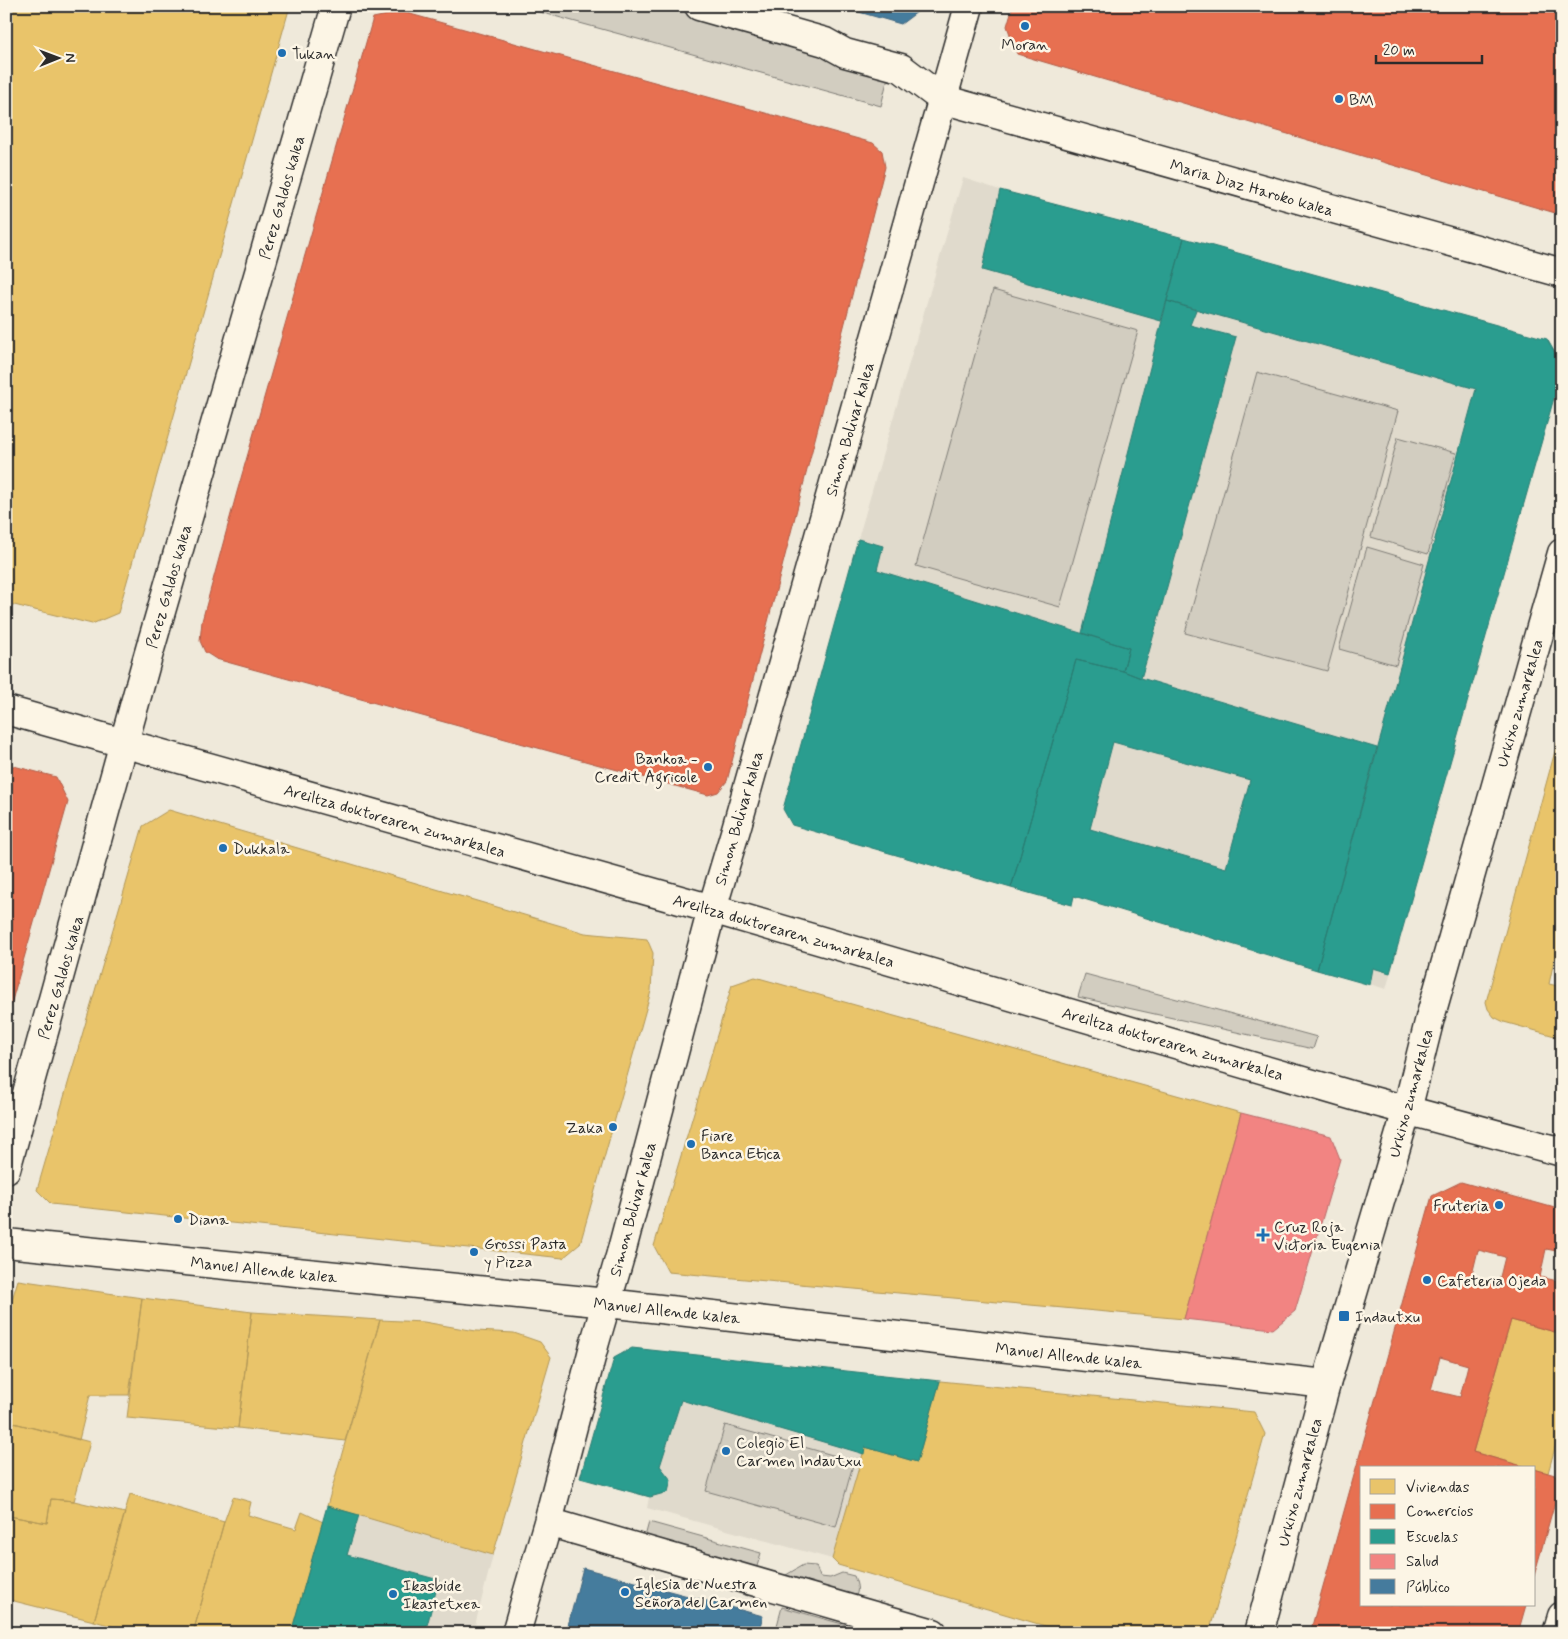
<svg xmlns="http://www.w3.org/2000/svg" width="1568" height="1639" viewBox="0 0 1568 1639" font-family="Mynerve,sans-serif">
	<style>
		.built { fill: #e0dacc }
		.green { fill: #d2cdc0; stroke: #7e7c76 }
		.homes { fill: #e9c46a; stroke: #b09657 }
		.shops { fill: #e76f51; stroke: #af5b46; fill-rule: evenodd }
		.schools { fill: #2a9d8f; stroke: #2a7b71; fill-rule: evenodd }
		.health { fill: #f28482; stroke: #b66968 }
		.public { fill: #457b9d; stroke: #3d637b }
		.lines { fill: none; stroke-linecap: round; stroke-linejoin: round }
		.street-casing { stroke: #2b2b2b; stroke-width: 31 }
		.secondary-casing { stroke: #2b2b2b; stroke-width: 31 }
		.street { stroke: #fcf5e5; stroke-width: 28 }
		.secondary { stroke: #fcf5e5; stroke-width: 28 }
		.poi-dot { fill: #1f6fb2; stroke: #fcf5e5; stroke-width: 2 }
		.labels { text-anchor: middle; stroke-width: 5; stroke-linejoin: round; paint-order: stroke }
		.poi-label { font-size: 16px; fill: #2b2b2b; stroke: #fcf5e5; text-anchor: start }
		.street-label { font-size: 16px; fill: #2b2b2b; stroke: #fcf5e5 }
	</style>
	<rect width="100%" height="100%" fill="#efe9da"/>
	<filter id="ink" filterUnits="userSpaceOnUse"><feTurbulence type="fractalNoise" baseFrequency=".02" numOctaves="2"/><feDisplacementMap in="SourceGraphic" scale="10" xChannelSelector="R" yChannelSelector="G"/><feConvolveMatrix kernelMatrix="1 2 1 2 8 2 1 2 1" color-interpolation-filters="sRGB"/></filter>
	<g filter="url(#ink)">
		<path class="built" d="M 963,178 L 1000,190 L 1184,238 L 1547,339 L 1562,365 L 1562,370 L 1386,989 L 1075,896 L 1072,905 L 792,825 L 783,809 L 858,539 Z
			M 614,1358 L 864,1454 L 832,1559 L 647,1508 L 649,1497 L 580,1478 Z
			M 359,1515 L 493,1555 L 473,1633 L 291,1633 Z"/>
		<path class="green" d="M 518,6 L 706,6 L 893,56 L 881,106 Z
			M 993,290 L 1138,331 L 1060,607 L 916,566 Z
			M 1257,372 L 1398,411 L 1327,671 L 1185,633 Z
			M 1398,437 L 1456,453 L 1428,554 L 1371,537 Z
			M 1367,547 L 1424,564 L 1396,665 L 1339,649 Z
			M 1085,974 L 1317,1037 L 1313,1049 L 1078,997 Z
			M 725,1425 L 854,1461 L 836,1527 L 706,1491 Z
			M 649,1522 L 761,1553 L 748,1596 L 638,1563 Z
			M 803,1565 L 816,1566 L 820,1577 L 830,1578 L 842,1573 L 854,1576 C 858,1586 860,1593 852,1601 L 773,1586 L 786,1575 Z
			M 782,1607 L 867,1631 L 867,1633 L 775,1633 Z"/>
		<path class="homes" d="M 6,6 L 290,6 L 118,613 L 92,624 L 6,603 Z
			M 1562,726 L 1562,958 L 1555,956 L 1549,984 L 1562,987 L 1562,1038 L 1504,1022 L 1494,1017 L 1488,1009 L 1486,1002 Z
			M 169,810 L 585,933 L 647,939 L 653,953 L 651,991 L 580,1244 L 563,1258 L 51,1204 L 37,1190 L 143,826 Z
			M 755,977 L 1241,1113 L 1184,1319 L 668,1272 L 654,1246 L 732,985 Z
			M 18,1280 L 142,1298 L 129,1395 L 90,1395 L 79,1440 L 6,1421 L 6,1319 Z
			M 142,1298 L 252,1312 L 238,1428 L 127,1418 Z
			M 252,1312 L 380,1320 L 345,1441 L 238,1428 Z
			M 380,1320 L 424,1322 L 476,1331 L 514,1333 L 540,1342 L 551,1357 L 493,1555 L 327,1506 Z
			M 1511,1320 L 1562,1334 L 1562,1422 L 1548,1473 L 1534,1469 L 1534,1468 L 1529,1468 L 1473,1452 Z
			M 940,1381 L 1254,1412 L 1265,1434 L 1209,1633 L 1069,1633 L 838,1565 L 832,1559 L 865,1447 L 917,1462 Z
			M 6,1421 L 90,1442 L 74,1501 L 51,1499 L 47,1523 L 9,1516 L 11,1504 L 6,1502 Z
			M 130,1494 L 224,1522 L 193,1633 L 137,1633 L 94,1621 Z
			M 233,1497 L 251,1502 L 248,1515 L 296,1529 L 302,1512 L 323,1522 L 291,1633 L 193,1633 L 224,1522 Z
			M 51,1499 L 74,1501 L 125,1513 L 94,1621 L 6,1599 L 6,1525 L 9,1516 L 47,1523 Z
			M 6,1502 L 11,1504 L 6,1525 Z"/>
		<path class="shops" d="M 1013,6 L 1562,6 L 1562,215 L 1017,54 L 1007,26 Z
			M 403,12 L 873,143 L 882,151 L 885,167 L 727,781 L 718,792 L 708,795 L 216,659 L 205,652 L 200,641 L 202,621 L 237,492 L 373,18 Z
			M 6,764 L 56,777 L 68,802 L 6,1022 Z
			M 1461,1182 L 1562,1210 L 1562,1252 L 1546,1249 L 1540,1277 L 1562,1282 L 1562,1334 L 1511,1320 L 1473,1452 L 1529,1468 L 1362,1468 L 1362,1605 L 1526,1605 L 1518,1633 L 1310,1633 L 1432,1196 ZM 1478,1250 L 1505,1257 L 1498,1285 L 1471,1279 ZM 1440,1357 L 1468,1365 L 1460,1397 L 1431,1390 Z
			M 1534,1469 L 1562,1477 L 1534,1576 Z"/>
		<path class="schools" d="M 1000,190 L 1184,238 L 1161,321 L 982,270 Z
			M 1184,238 L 1547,339 L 1562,365 L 1562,370 L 1390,973 L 1373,968 L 1370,985 L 1317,970 L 1476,389 L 1167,301 Z
			M 1167,301 L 1196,310 L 1190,325 L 1236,337 L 1149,652 L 1141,678 L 1123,671 L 1129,648 L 1082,633 Z
			M 858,539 L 883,546 L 877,570 L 1129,648 L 1123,671 L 1076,660 L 1011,888 L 792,825 L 783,809 Z
			M 1076,660 L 1123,671 L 1141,678 L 1377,748 L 1317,970 L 1074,896 L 1072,905 L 1011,888 ZM 1113,742 L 1250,780 L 1226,868 L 1090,829 Z
			M 632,1348 L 940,1381 L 917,1462 L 865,1447 L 864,1454 L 681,1400 L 660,1466 L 671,1480 L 668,1492 L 650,1497 L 580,1478 L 614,1358 Z
			M 327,1506 L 359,1515 L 347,1555 L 439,1580 L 425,1633 L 291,1633 Z"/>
		<path class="health" d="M 1241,1113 L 1331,1136 L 1340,1159 L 1295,1311 L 1273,1329 L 1184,1319 Z"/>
		<path class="public" d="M 838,6 L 925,6 L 901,24 Z
			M 583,1568 L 763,1616 L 758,1633 L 566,1633 Z"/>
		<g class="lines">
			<defs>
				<path id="street" d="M 699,6 L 825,42 L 845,53 L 901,68 L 942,99 L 1562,273
					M 6,710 L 712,909 L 1354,1096 L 1562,1152
					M 6,1169 L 146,663 L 336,6
					M 6,1243 L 607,1303 L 1326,1384
					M 548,1522 L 933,1633
					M 516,1633 L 548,1522 L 595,1342 L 621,1253 L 712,909 L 736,829 L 969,6
					M 1557,1633 L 1562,1616"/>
				<path id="secondary" d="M 1259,1633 L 1326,1384 L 1407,1110 L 1430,1018 L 1562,553"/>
			</defs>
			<use href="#street" class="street-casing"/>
			<use href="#secondary" class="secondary-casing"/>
			<use href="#street" class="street"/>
			<use href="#secondary" class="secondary"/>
		</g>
	</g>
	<g class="poi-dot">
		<circle cx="1025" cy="26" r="5"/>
		<circle cx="282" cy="53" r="5"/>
		<circle cx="1339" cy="99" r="5"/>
		<circle cx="708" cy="767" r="5"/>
		<circle cx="223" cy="848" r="5"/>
		<circle cx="613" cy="1127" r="5"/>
		<circle cx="691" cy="1144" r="5"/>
		<circle cx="1499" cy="1205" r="5"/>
		<circle cx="178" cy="1219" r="5"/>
		<path d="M1260.5 1227.5h5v5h5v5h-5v5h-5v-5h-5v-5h5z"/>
		<circle cx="474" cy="1252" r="5"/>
		<circle cx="1427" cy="1280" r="5"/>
		<rect x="1338" y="1310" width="12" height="12" rx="2.5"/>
		<circle cx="726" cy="1451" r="5"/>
		<circle cx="625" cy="1592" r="5"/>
		<circle cx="393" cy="1594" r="5"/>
	</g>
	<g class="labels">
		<g class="poi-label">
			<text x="1025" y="50" text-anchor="middle">Moran</text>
			<text x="292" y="59">Tukan</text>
			<text x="1349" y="105">BM</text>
			<text x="698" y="764" text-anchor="end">Bankoa -<tspan x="698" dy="18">Credit Agricole</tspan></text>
			<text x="233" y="854">Dukkala</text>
			<text x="603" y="1133" text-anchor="end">Zaka</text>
			<text x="701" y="1141">Fiare<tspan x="701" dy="18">Banca Etica</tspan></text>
			<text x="1489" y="1211" text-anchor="end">Fruteria</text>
			<text x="188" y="1225">Diana</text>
			<text x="1274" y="1232">Cruz Roja<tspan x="1274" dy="18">Victoria Eugenia</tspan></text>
			<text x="484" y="1249">Grossi Pasta<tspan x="484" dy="18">y Pizza</tspan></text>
			<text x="1437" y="1286">Cafeteria Ojeda</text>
			<text x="1355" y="1322">Indautxu</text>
			<text x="736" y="1448">Colegio El<tspan x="736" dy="18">Carmen Indautxu</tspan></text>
			<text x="635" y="1589">Iglesia de Nuestra<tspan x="635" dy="18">Señora del Carmen</tspan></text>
			<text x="403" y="1591">Ikasbide<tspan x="403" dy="18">Ikastetxea</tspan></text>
		</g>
		<g class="street-label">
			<text transform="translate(1252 187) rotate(16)" y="6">Maria Diaz Haroko kalea</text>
			<text transform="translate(281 197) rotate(-74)" y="6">Perez Galdos kalea</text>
			<text transform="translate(849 429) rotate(-74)" y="6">Simon Bolivar kalea</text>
			<text transform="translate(168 586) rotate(-74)" y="6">Perez Galdos kalea</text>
			<text transform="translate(1519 703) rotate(-74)" y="6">Urkixo zumarkalea</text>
			<text transform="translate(738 818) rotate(-74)" y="6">Simon Bolivar kalea</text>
			<text transform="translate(395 820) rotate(16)" y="6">Areiltza doktorearen zumarkalea</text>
			<text transform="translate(784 930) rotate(16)" y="6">Areiltza doktorearen zumarkalea</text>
			<text transform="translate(60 977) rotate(-74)" y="6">Perez Galdos kalea</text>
			<text transform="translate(1173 1043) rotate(16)" y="6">Areiltza doktorearen zumarkalea</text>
			<text transform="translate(1410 1093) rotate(-75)" y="6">Urkixo zumarkalea</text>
			<text transform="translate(632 1209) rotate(-75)" y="6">Simon Bolivar kalea</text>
			<text transform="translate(264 1269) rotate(6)" y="6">Manuel Allende kalea</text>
			<text transform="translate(667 1310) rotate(6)" y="6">Manuel Allende kalea</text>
			<text transform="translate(1069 1355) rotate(6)" y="6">Manuel Allende kalea</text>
			<text transform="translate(1299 1482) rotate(-75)" y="6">Urkixo zumarkalea</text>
		</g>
	</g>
	<rect width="1568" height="1639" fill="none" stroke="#fcf5e5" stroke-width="25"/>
	<rect x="12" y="12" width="1543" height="1614" fill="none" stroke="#2b2b2b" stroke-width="2" filter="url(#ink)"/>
	<rect x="1360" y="1466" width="175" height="140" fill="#fcf5e5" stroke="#a8a49b"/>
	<rect x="1370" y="1479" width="25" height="15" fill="#e9c46a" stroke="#a8a49b"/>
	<text x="1406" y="1492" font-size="15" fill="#2b2b2b">Viviendas</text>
	<rect x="1370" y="1504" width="25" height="15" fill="#e76f51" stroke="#a8a49b"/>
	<text x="1406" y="1516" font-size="15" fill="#2b2b2b">Comercios</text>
	<rect x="1370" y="1529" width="25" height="15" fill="#2a9d8f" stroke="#a8a49b"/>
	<text x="1406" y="1542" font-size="15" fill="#2b2b2b">Escuelas</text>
	<rect x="1370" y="1554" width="25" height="15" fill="#f28482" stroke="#a8a49b"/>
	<text x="1406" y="1566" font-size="15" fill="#2b2b2b">Salud</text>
	<rect x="1370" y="1579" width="25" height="15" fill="#457b9d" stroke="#a8a49b"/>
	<text x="1406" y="1592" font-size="15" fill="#2b2b2b">Público</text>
	<g transform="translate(58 58) rotate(89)" stroke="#fcf5e5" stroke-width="4" paint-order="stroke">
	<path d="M0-4L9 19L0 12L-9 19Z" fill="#2b2b2b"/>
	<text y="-8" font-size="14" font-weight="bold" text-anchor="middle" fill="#2b2b2b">N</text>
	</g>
	<path d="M1376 55v8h106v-8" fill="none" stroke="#2b2b2b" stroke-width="2.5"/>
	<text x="1383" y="55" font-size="15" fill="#2b2b2b" stroke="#fcf5e5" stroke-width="4" paint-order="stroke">20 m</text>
</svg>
